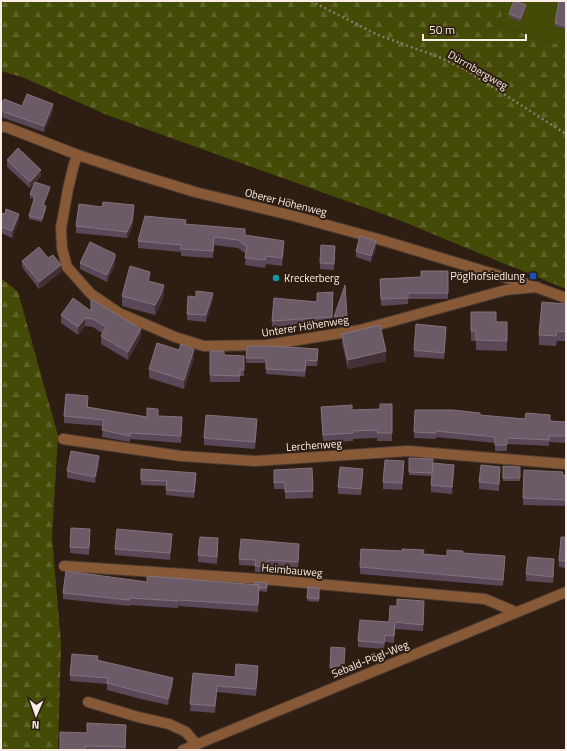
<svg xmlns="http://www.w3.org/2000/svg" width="567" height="751" viewBox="0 0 567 751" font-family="'Titillium Web',sans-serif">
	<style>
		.green { fill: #434b06 }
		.forest { fill: url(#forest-firs) }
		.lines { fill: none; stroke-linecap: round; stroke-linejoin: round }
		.minor-casing { stroke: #4a3a30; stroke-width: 12 }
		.path { stroke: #897a70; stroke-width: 2.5; stroke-dasharray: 2 3; stroke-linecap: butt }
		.minor { stroke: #875936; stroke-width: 10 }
		.wall { fill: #594958 }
		.shaded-wall { fill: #413035 }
		.building { fill: #6a5b67; stroke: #81727b }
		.transit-dot { fill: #1a4fb4; stroke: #2e1d12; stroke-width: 1.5 }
		.culture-dot { fill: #0f9aa8; stroke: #2e1d12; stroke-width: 1.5 }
		.labels { text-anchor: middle; stroke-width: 4; stroke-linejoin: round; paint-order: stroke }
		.street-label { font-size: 11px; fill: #f9ede5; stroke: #2e1d12 }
		.poi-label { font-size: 11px; fill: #f9ede5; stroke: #2e1d12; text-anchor: end }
	</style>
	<defs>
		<pattern id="forest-firs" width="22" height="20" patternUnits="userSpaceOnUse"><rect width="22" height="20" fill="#434b06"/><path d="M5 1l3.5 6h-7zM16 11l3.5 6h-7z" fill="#5f652a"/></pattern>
	</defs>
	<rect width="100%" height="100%" fill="#2e1d12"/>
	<path class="green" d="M 505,1 L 566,1 L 566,47 L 499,25 Z"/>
	<path class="forest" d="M 1,1 L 505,1 L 499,25 L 566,47 L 566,289 L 394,218 L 107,115 L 22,77 L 1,71 Z
		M 1,278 L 18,292 L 58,436 L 52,537 L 61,643 L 58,750 L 1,750 Z"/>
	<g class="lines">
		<defs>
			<path id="minor" d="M 1,127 L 6,127 L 78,155 L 136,174 L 195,192 L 294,216 L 378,239 L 527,284 L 566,298
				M 78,155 L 74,164 L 68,189 L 61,228 L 62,248 L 67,267 L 91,294 L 119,313 L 175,337 L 204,346 L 267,345 L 360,330 L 506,290 L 537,287
				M 63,439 L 181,456 L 255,461 L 408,451 L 566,464
				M 64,566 L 273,580 L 485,599 L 516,612
				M 88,702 L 138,717 L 169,724 L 186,732 L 196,744
				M 183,750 L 566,592"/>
		</defs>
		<use href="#minor" class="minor-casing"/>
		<path class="path" d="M 311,1 L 378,35 L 439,57 L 466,70 L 566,134"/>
		<use href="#minor" class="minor"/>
	</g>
	<path class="wall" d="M 566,1 L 566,29 L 555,26 L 555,23 Z
		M 526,8 L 521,22 L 509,17 L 509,14 Z
		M 1,105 L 22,106 L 53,110 L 44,132 L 1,117 Z
		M 7,160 L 41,176 L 35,182 L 50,190 L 44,205 L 46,209 L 42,222 L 29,219 L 29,216 L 34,199 L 30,198 L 30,194 L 34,183 L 30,188 L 7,167 Z
		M 134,212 L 132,228 L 127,238 L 76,233 L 76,226 Z
		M 1,213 L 19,220 L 12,238 L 1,233 Z
		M 186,224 L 245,235 L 284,249 L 282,266 L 266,264 L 265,268 L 245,265 L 246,254 L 238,248 L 214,245 L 213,258 L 181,256 L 181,252 L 138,248 L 138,241 Z
		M 335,246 L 334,270 L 320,269 L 320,263 Z
		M 376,248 L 371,262 L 356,257 L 356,251 Z
		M 48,258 L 61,272 L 39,289 L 22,267 L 22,261 Z
		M 80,263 L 115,265 L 107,282 L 80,269 Z
		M 448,271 L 448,299 L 408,299 L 408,304 L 381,306 L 380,279 L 421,277 Z
		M 150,281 L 164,295 L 161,303 L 155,315 L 122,306 L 122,296 Z
		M 333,292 L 332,324 L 272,327 L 272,321 L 317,302 L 317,293 Z
		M 213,299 L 206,322 L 187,320 L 187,314 Z
		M 566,304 L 566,341 L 557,341 L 556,346 L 539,345 L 539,335 Z
		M 91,311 L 141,337 L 128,360 L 101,344 L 101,336 L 102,333 L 93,327 L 85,326 L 78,335 L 61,323 L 61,315 Z
		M 471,312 L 496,322 L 507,322 L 507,351 L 476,350 L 476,341 L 471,341 Z
		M 347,316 L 347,323 L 334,324 L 334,317 Z
		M 342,334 L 386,361 L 348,369 L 342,343 Z
		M 446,334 L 444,359 L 414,357 L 414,350 Z
		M 247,346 L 318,349 L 317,366 L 306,366 L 305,377 L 266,374 L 266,363 L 246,363 Z
		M 210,351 L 224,355 L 244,356 L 244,376 L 240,376 L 240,382 L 210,382 Z
		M 194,358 L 184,389 L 149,378 L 149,369 Z
		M 88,402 L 88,407 L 147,417 L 158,416 L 182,424 L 181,443 L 130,439 L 130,442 L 102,437 L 103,426 L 64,423 L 64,416 Z
		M 392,404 L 392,441 L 377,441 L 377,438 L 353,439 L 353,441 L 323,443 L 321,407 L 352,410 L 380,409 Z
		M 415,410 L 566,422 L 566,443 L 549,442 L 549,446 L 507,444 L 507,451 L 495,451 L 495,443 L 436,437 L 436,439 L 414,438 Z
		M 257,425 L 255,449 L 204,445 L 204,438 Z
		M 409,458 L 433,463 L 432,476 L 409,475 Z
		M 99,463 L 95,483 L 67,478 L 67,471 Z
		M 503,466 L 520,467 L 520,481 L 503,481 Z
		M 312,468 L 313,498 L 285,499 L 285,489 L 274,489 L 274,470 Z
		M 404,468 L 402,490 L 383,489 L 383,482 Z
		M 141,469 L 196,479 L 194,498 L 166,495 L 166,486 L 141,485 Z
		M 524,470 L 566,475 L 566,506 L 523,505 Z
		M 454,472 L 452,494 L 431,492 L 431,485 Z
		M 500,474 L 499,491 L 479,489 L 479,482 Z
		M 363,476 L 361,495 L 338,494 L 338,487 Z
		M 90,536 L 89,555 L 70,553 L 70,547 Z
		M 566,537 L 566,568 L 559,567 L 559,561 Z
		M 172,540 L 170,560 L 115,555 L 115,549 Z
		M 218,545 L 217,564 L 198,562 L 198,555 Z
		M 299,550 L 298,569 L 269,566 L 268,573 L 255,572 L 255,566 L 239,565 L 239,559 Z
		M 463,553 L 505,562 L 503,586 L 360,574 L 360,567 L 424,554 L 447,556 Z
		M 554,566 L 553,583 L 526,581 L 526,574 Z
		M 147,582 L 255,585 L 267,583 L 267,592 L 259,591 L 258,612 L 178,606 L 178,608 L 130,605 L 129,606 L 63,599 L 63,593 Z
		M 308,587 L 319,588 L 319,602 L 307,601 Z
		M 424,608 L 423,631 L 395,629 L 394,643 L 385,642 L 384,649 L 358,647 L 358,641 L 389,622 Z
		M 98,660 L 173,685 L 168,705 L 141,699 L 107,690 L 107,684 L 70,681 L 70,675 Z
		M 193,673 L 235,677 L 258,673 L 256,696 L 217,692 L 215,713 L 190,711 Z
		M 126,731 L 126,750 L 60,750 L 87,733 Z"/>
	<path class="shaded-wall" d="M 526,5 L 526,8 L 521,22 L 521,18 Z
		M 53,104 L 53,110 L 44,132 L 44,126 Z
		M 41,170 L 41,176 L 30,188 L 30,182 Z
		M 50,187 L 50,190 L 43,208 L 43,205 Z
		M 134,205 L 132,228 L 127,238 L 127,232 Z
		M 46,206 L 46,209 L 42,222 L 42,219 Z
		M 19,214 L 19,220 L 12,238 L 12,231 Z
		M 284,241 L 284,249 L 282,266 L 282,258 Z
		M 376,241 L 376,248 L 371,262 L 371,256 Z
		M 115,258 L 115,265 L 107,282 L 107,275 Z
		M 61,265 L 61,272 L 39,289 L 39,282 Z
		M 150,272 L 150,282 L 148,281 Z
		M 164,285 L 164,295 L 161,303 L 155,315 L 155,305 Z
		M 213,293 L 213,299 L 206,322 L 206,315 Z
		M 85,318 L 85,326 L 78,335 L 78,327 Z
		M 446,327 L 446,334 L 444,359 L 444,353 Z
		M 141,329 L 141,337 L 128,360 L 128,352 Z
		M 194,349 L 194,358 L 184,389 L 184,380 Z
		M 386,351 L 386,361 L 348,369 L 348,360 Z
		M 257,419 L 257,425 L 255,449 L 255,442 Z
		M 99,456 L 99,463 L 95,483 L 95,477 Z
		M 404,461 L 404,468 L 402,490 L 402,483 Z
		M 454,465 L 454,472 L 452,494 L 452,487 Z
		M 500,467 L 500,474 L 499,491 L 499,484 Z
		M 363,469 L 363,476 L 361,495 L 361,489 Z
		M 172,534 L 172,540 L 170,560 L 170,553 Z
		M 218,538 L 218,545 L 217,564 L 217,557 Z
		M 299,544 L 299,550 L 298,569 L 298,562 Z
		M 554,559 L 554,566 L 553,583 L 553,577 Z
		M 424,601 L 424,608 L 423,631 L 423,625 Z
		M 345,648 L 344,670 L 330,674 L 330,668 Z
		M 258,666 L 258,673 L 256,696 L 256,689 Z
		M 173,678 L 173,685 L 168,705 L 168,699 Z
		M 217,686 L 217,692 L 215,713 L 215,706 Z"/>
	<path class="building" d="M 514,1 L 526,5 L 521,18 L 509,14 Z
		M 559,1 L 566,1 L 566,26 L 555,23 Z
		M 27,94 L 53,104 L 44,126 L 1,111 L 1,105 L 4,99 L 22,106 Z
		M 18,148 L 41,170 L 30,182 L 7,160 Z
		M 35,182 L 50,187 L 43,205 L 46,206 L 42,219 L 29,216 L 35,196 L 30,194 Z
		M 103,202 L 134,205 L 132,221 L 127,232 L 76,226 L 79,204 L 102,207 Z
		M 6,209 L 19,214 L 12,231 L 1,227 L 1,213 L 5,214 Z
		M 145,216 L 186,220 L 185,224 L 245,229 L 245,235 L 284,241 L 282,258 L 266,256 L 265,260 L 245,258 L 247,247 L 238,240 L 214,237 L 213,251 L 181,249 L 181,245 L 138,241 Z
		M 360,236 L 376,241 L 371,256 L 356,251 Z
		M 90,242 L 115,254 L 115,258 L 107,275 L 80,263 Z
		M 321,245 L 335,246 L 334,264 L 320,263 Z
		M 39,247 L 48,258 L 53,255 L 61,265 L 39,282 L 22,261 Z
		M 130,266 L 150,272 L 148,281 L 164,285 L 161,294 L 155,305 L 122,296 Z
		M 421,271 L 448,271 L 448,293 L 408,293 L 408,298 L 381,299 L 380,279 L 421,277 Z
		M 345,285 L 347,316 L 334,317 Z
		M 196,291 L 213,293 L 206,315 L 187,314 L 188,296 L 196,297 Z
		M 333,292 L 332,317 L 272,321 L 274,298 L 317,302 L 317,293 Z
		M 73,298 L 91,311 L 91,299 L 141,329 L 128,352 L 101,336 L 106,327 L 93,319 L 85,318 L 78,327 L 61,315 Z
		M 542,302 L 566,304 L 566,332 L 557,331 L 556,336 L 539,335 Z
		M 471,312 L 496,312 L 496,322 L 507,322 L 507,341 L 476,340 L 476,331 L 471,331 Z
		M 416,324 L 446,327 L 444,353 L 414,350 Z
		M 380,325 L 386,351 L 348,360 L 342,334 Z
		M 157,343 L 179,350 L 181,344 L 194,349 L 184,380 L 149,369 Z
		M 247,346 L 272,346 L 318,349 L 317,361 L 306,360 L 305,371 L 266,369 L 266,358 L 246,358 Z
		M 210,351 L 224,351 L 224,355 L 244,356 L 244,370 L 240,370 L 240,376 L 210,375 Z
		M 66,394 L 88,396 L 87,407 L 147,417 L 147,408 L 158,409 L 158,416 L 182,417 L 181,436 L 130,433 L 130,436 L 102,430 L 104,420 L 64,416 Z
		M 380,404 L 392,404 L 392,433 L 377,433 L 377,430 L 353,431 L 353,433 L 323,435 L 321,407 L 352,405 L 352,410 L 380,409 Z
		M 415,410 L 453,410 L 480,413 L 480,415 L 525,419 L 526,413 L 550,415 L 550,421 L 566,422 L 566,436 L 549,436 L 549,440 L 507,438 L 507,445 L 495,445 L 495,437 L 436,431 L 436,433 L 414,432 Z
		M 206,415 L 257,419 L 255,442 L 204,438 Z
		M 71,451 L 99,456 L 95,477 L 67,471 Z
		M 409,458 L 433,459 L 432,473 L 409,472 Z
		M 385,460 L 404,461 L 402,483 L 383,482 Z
		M 433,463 L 454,465 L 452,487 L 431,485 Z
		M 481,465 L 500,467 L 499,484 L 479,482 Z
		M 503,466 L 520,467 L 520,478 L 503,478 Z
		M 340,467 L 363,469 L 361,489 L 338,487 Z
		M 312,468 L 313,491 L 285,492 L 285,482 L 274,483 L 274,470 Z
		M 141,469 L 196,473 L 194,492 L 166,490 L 167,481 L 141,480 Z
		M 524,470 L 563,472 L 562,475 L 566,475 L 566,500 L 523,498 Z
		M 71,528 L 90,529 L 89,548 L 70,547 Z
		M 117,529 L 172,534 L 170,553 L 115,549 Z
		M 200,537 L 218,538 L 217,557 L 198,555 Z
		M 561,537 L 566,537 L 566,561 L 559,561 Z
		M 241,539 L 299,544 L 298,562 L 269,560 L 268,567 L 255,566 L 256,560 L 239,559 Z
		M 361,549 L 402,551 L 402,549 L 424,550 L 423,554 L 447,556 L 447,550 L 463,551 L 463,553 L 505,556 L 503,580 L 360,567 Z
		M 528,557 L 554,559 L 553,577 L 526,574 Z
		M 66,571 L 147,582 L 147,576 L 259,585 L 258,605 L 178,600 L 178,601 L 130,598 L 129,600 L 63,593 Z
		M 255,582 L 267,583 L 267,588 L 259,588 L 259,585 L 255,585 Z
		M 308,587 L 319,588 L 319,599 L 307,598 Z
		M 397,599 L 424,601 L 423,625 L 395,622 L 394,636 L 385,635 L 384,643 L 358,641 L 360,620 L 389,622 L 390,606 L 397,606 Z
		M 331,647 L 345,648 L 344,664 L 330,668 Z
		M 72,654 L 98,656 L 97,660 L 173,678 L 168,699 L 141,692 L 107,683 L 108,678 L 70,675 Z
		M 236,664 L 258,666 L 256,689 L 217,686 L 215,706 L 190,704 L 193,673 L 235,677 Z
		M 87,723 L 126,725 L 125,747 L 85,746 L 85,750 L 60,750 L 60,732 L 87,733 Z"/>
	<rect class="transit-dot" x="529" y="272" width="8" height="8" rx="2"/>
	<circle class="culture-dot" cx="276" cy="278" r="4"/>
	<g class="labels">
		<g class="street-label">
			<text transform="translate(478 70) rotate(30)" y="4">Dürrnbergweg</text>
			<text transform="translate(286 202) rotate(14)" y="4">Oberer Höhenweg</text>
			<text transform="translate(305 326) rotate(-9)" y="4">Unterer Höhenweg</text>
			<text transform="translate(314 445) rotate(-4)" y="4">Lerchenweg</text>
			<text transform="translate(292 570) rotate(5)" y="4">Heimbauweg</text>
			<text transform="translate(370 659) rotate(-22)" y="4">Sebald-Pögl-Weg</text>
		</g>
		<g class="poi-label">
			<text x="525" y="280">Pöglhofsiedlung</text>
			<text x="284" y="282" text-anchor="start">Kreckerberg</text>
		</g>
	</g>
	<rect width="567" height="751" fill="none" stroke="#f9ede5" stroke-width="4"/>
	<g transform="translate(36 715) rotate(182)" stroke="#2e1d12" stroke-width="3" paint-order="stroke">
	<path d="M0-3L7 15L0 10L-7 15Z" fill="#f9ede5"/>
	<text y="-6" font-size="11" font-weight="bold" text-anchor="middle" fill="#f9ede5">N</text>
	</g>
	<path d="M423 34v6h103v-6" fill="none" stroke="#f9ede5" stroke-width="2"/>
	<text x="429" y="34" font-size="12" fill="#f9ede5" stroke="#2e1d12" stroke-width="3" paint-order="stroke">50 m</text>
</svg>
